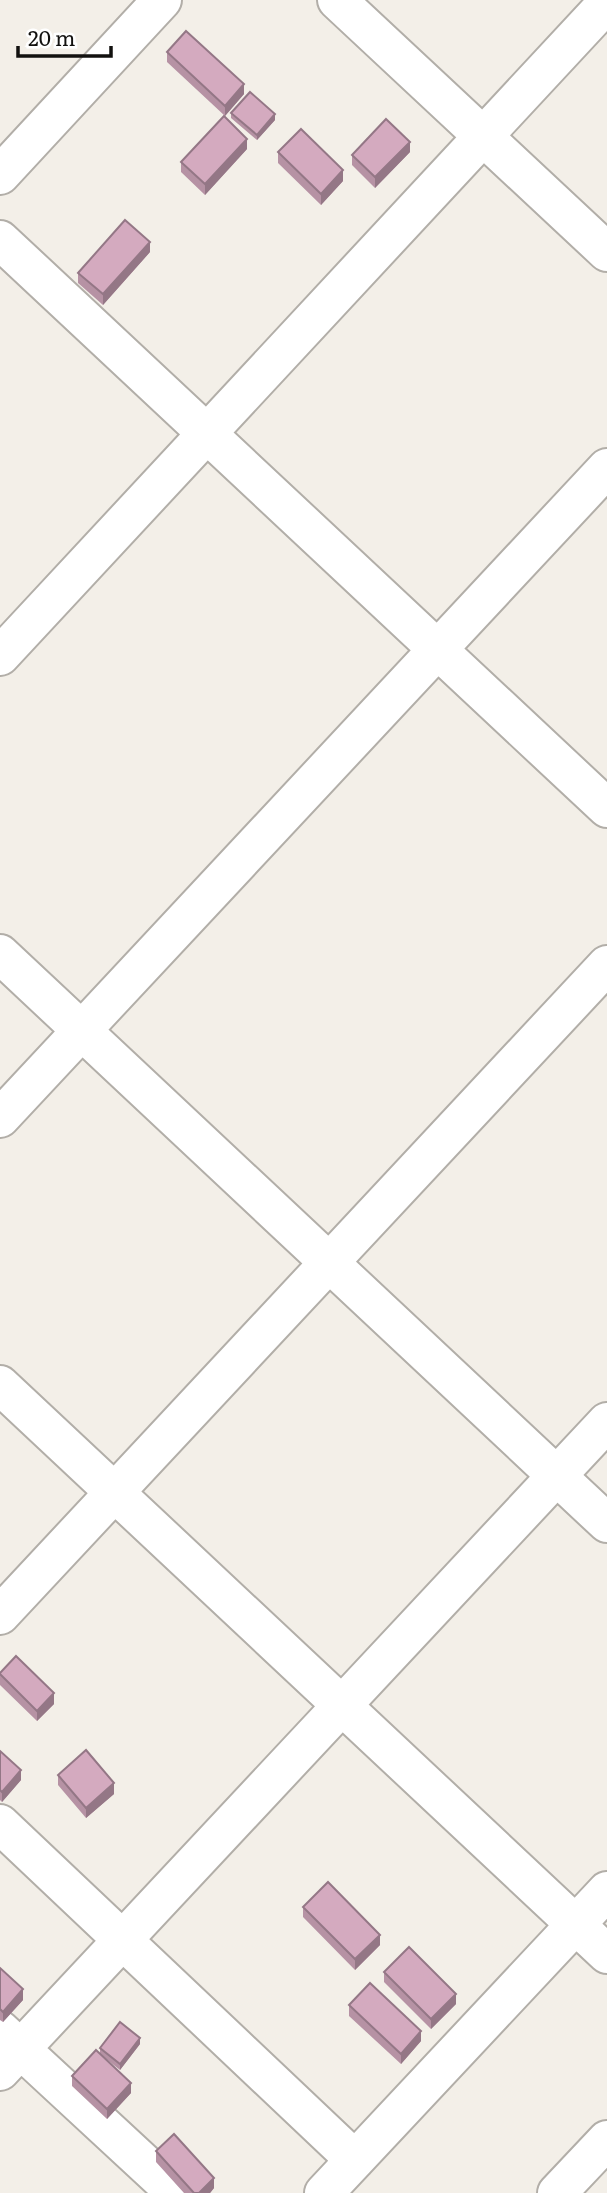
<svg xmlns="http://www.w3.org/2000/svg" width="607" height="2193" viewBox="0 0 607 2193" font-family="Literata,serif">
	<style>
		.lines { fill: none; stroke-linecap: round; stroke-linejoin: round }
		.minor-casing { stroke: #b2aea8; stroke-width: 42 }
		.minor { stroke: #fff; stroke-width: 38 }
		.wall { fill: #b692a4 }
		.shaded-wall { fill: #947786 }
		.building { fill: #d4aabf; stroke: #947786; stroke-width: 2 }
	</style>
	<rect width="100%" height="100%" fill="#f3efe8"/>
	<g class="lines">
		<defs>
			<path id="minor" d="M 337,0 L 607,252
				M 0,175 L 162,0
				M 0,240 L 607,808
				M 0,656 L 607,3
				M 0,954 L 607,1523
				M 0,1118 L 607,468
				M 0,1385 L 607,1954
				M 0,1615 L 607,965
				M 0,1824 L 355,2160
				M 0,2030 L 176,2193
				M 0,2071 L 607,1422
				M 324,2193 L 607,1891
				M 557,2193 L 607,2140"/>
		</defs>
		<use href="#minor" class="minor-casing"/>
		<use href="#minor" class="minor"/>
	</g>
	<path class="wall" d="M 167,52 L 244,94 L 225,116 L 167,62 Z
		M 231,113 L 275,120 L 257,140 L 231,118 Z
		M 247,149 L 205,195 L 181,172 L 181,162 Z
		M 278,152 L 343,181 L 321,205 L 278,163 Z
		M 410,152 L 375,188 L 352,165 L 352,155 Z
		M 150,252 L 103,305 L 78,283 L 78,273 Z
		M 0,1673 L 54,1704 L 37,1721 L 0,1685 Z
		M 0,1751 L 21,1780 L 2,1802 L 0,1800 Z
		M 58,1775 L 114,1794 L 86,1818 L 58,1785 Z
		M 303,1907 L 380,1945 L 355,1970 L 303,1917 Z
		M 0,1968 L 23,2000 L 3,2022 L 0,2020 Z
		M 384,1972 L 456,2004 L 431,2029 L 384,1982 Z
		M 349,2005 L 421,2041 L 401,2064 L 349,2016 Z
		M 140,2044 L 120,2070 L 100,2054 L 100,2048 Z
		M 72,2076 L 131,2093 L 107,2119 L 72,2086 Z
		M 156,2151 L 214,2188 L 210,2193 L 184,2193 L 156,2162 Z"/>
	<path class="shaded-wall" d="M 244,84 L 244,94 L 225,116 L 225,106 Z
		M 275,114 L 275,120 L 257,140 L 257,135 Z
		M 247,139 L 247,149 L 205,195 L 205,184 Z
		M 410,142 L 410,152 L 375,188 L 375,177 Z
		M 343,170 L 343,181 L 321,205 L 321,194 Z
		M 150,242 L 150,252 L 103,305 L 103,294 Z
		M 54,1693 L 54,1704 L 37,1721 L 37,1711 Z
		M 21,1770 L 21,1780 L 2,1802 L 2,1792 Z
		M 114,1783 L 114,1794 L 86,1818 L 86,1808 Z
		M 380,1935 L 380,1945 L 355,1970 L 355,1959 Z
		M 23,1989 L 23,2000 L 3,2022 L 3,2012 Z
		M 456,1994 L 456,2004 L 431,2029 L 431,2019 Z
		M 421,2031 L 421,2041 L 401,2064 L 401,2054 Z
		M 140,2038 L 140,2044 L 120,2070 L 120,2064 Z
		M 131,2083 L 131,2093 L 107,2119 L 107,2109 Z
		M 214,2178 L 214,2188 L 210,2193 L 199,2193 Z"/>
	<path class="building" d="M 186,31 L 244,84 L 225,106 L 167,52 Z
		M 250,92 L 275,114 L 257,135 L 231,113 Z
		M 224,116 L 247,139 L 205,184 L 181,162 Z
		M 386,119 L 410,142 L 375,177 L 352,155 Z
		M 301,129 L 343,170 L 321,194 L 278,152 Z
		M 125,220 L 150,242 L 103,294 L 78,273 Z
		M 16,1656 L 54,1693 L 37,1711 L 0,1674 L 0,1673 Z
		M 86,1750 L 114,1783 L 86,1808 L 58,1775 Z
		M 0,1751 L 21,1770 L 2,1792 L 0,1790 Z
		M 328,1882 L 380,1935 L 355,1959 L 303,1907 Z
		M 409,1947 L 456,1994 L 431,2019 L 384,1972 Z
		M 0,1968 L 23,1989 L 3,2012 L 0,2009 Z
		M 370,1983 L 421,2031 L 401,2054 L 349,2005 Z
		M 120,2022 L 140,2038 L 120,2064 L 100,2048 Z
		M 96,2050 L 131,2083 L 107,2109 L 72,2076 Z
		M 174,2134 L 214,2178 L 199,2193 L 194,2193 L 156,2151 Z"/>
	<path d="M18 46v10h93v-10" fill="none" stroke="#12110f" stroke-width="3.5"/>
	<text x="28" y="46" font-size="21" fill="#12110f" stroke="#ffffff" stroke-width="5" paint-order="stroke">20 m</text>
</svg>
